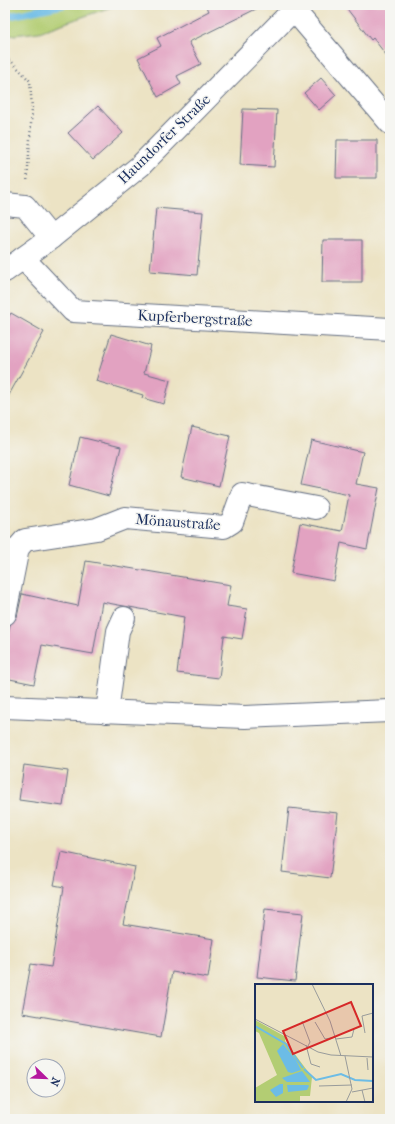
<svg xmlns="http://www.w3.org/2000/svg" width="395" height="1124" viewBox="0 0 395 1124" font-family="'IM FELL French Canon',serif">
<style>
.green{fill:#b3cd73;stroke:#677e68}
.lines{fill:none;stroke-linecap:round;stroke-linejoin:round}
.stream{stroke:#6cbce6;stroke-width:7}
.building{fill:#e2a2c1}
.minor-casing{stroke:#646e82;stroke-width:24}
.path{stroke:#646e82;stroke-width:2.5;stroke-dasharray:1 3;stroke-linecap:butt}
.minor{stroke:#fff;stroke-width:22}
.labels{text-anchor:middle;stroke-width:3;stroke-linejoin:round;paint-order:stroke}
.street-label{font-size:15px;fill:#1b2f5e;stroke:#f6f6f2}
.inset-river{fill:none;stroke:#6cbce6;stroke-width:2}
.inset-road{fill:none;stroke:#989b9b;stroke-width:1}
.view{fill:#d62828;fill-opacity:0.15;stroke:#d62828;stroke-width:2}
.inset-edge{fill:none;stroke:#1b2f5e;stroke-width:2}
</style>
<rect width="100%" height="100%" fill="#f6f6f2"/>
<filter id="ink" filterUnits="userSpaceOnUse"><feTurbulence type="fractalNoise" baseFrequency=".025" numOctaves="2"/><feDisplacementMap in="SourceGraphic" scale="8" xChannelSelector="R" yChannelSelector="G"/><feConvolveMatrix kernelMatrix="1 2 1 2 8 2 1 2 1" color-interpolation-filters="sRGB"/></filter>
<filter id="wash" filterUnits="userSpaceOnUse"><feTurbulence type="fractalNoise" baseFrequency=".012" numOctaves="4" result="noise"/><feDisplacementMap in="SourceGraphic" scale="16" xChannelSelector="R" yChannelSelector="G"/><feGaussianBlur stdDeviation="0.9" result="paint"/><feColorMatrix in="noise" values="0 0 0 0 0 0 0 0 0 0 0 0 0 0 0 0 0 1.4 0 .05"/><feComposite in="paint" operator="in"/></filter>
<g filter="url(#wash)">
<rect width="100%" height="100%" fill="#ece3c4"/>
<!-- green -->
<path class="green" d="M5 5H117L39 32 5 36Z"/>
<g class="lines">
<!-- stream -->
<path class="stream" d="M5 17 63 5"/>
</g>
<g id="blocks">
<!-- building -->
<g class="building">
<path d="M206 5H264L189 42 201 64 177 76 181 84 158 97 138 58 161 46 157 38 209 11Z"/>
<path d="M344 5H390V60L373 38 371 40Z"/>
<path d="M321 78 336 95 319 110 304 93Z"/>
<path d="M98 106 123 133 93 160 68 133Z"/>
<path d="M243 109 277 110 274 167 240 165Z"/>
<path d="M337 140H377V178H336Z"/>
<path d="M156 208 203 212 197 275 150 271Z"/>
<path d="M323 240H362V282H322Z"/>
<path d="M11 313 44 332 5 402V323Z"/>
<path d="M111 334 151 346 144 373 170 380 164 404 142 398 143 395 96 381Z"/>
<path d="M192 427 230 436 219 486 181 477Z"/>
<path d="M80 437 121 447 109 496 69 485Z"/>
<path d="M311 440 363 452 356 484 379 488 367 549 341 543 334 581 291 573 300 523 342 531 349 495 301 485Z"/>
<path d="M86 561 231 585 227 606 247 609 242 639 224 636 219 678 177 673 184 617 102 602 93 654 42 645 34 684 5 678V651L10 625 17 617 22 594 78 606Z"/>
<path d="M24 765 68 771 63 806 19 800Z"/>
<path d="M289 808 338 813 330 878 282 872Z"/>
<path d="M61 852 135 867 123 924 214 939 208 978 172 972 161 1037 22 1013 31 964 51 967 64 887 54 885Z"/>
<path d="M265 909 303 913 295 981 257 977Z"/>
</g>
</g>
</g>
<g filter="url(#ink)">
<use href="#blocks" fill-opacity="0" stroke="#646e82" stroke-width="1"/>
<g class="lines">
<defs>
<g id="minor">
<path d="M294 10 390 123"/>
<path d="M5 204 25 206 51 238"/>
<path d="M23 258 73 311 390 329"/>
<path d="M5 271 51 238 140 166 298 5"/>
<path d="M5 614 18 548 25 540 97 529 125 518 224 527 232 522 242 494 316 508"/>
<path d="M5 707 245 717 390 711"/>
<path d="M107 712 118 631 124 618"/>
</g>
</defs>
<!-- minor casing -->
<use href="#minor" class="minor-casing"/>
<!-- path -->
<path class="path" d="M5 59 12 62 30 81 32 109 27 183"/>
<!-- minor -->
<use href="#minor" class="minor"/>
</g>
</g>
<g class="labels">
<!-- street labels -->
<g class="street-label">
<text transform="translate(164 139) rotate(-44)" y="5">Haundorfer Straße</text>
<text transform="translate(195 318) rotate(3)" y="5">Kupferbergstraße</text>
<text transform="translate(178 522) rotate(4)" y="5">Mönaustraße</text>
</g>
</g>
<!-- overview -->
<g transform="translate(255 984)">
<rect width="118" height="118" fill="#ece3c4"/>
<path d="M0 36 31 53 30 57 57 93 55 112H45V117L37 118H0V104L22 91 4 49 0 47Z" fill="#b3cd73"/>
<path d="M28 60 41 76 46 86 37 89 33 88 22 67ZM47 87 55 98H32L27 94ZM25 100H28V109L21 113 15 106ZM32 101H53L54 102 52 106 33 108Z" fill="#6cbce6"/>
<path class="inset-river" d="M0 42 31 60 48 84M49 85 61 96 86 90 100 96 118 97"/>
<path class="inset-road" d="M57 0 75 37 86 72M0 35 63 68 76 71 118 73M47 37 55 58 53 62M60 38 70 55 81 53M110 49 107 32 118 29M81 55 97 53 99 45M51 61 56 80 65 83M90 72 97 105 91 118M112 74 113 86M64 102 97 101M107 106 110 118M97 108 118 104"/>
<path class="view" d="M96 18 106 42 38 70 28 47Z"/>
<rect width="118" height="118" class="inset-edge"/>
</g>
<!-- margin -->
<rect width="395" height="1124" fill="none" stroke="#f6f6f2" stroke-width="20"/>
<!-- north arrow -->
<g transform="translate(46 1078) rotate(113)"><circle r="19" fill="#f6f6f2" stroke="#9ea6b7"/>
<path d="M0-3L7 15L0 10L-7 15Z" fill="#b5179e"/>
<text y="-6" font-size="11" font-weight="bold" text-anchor="middle" fill="#1b2f5e">N</text>
</g>
</svg>
